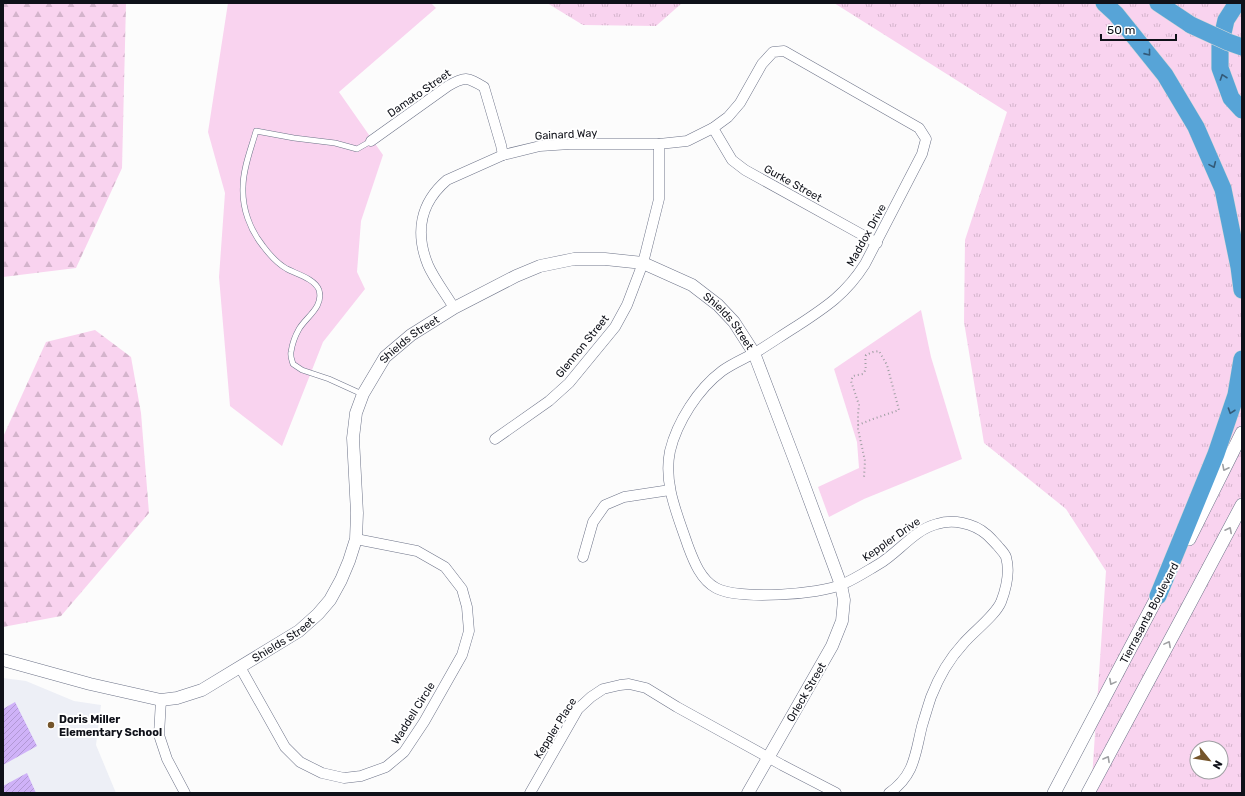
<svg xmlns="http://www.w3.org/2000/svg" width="1245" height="796" viewBox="0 0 1245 796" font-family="Rubik,sans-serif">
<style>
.built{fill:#edeff6}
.grass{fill:url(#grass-tufts);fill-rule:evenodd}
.forest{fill:url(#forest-firs)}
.park{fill:#f9d3ef}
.building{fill:url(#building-hatch)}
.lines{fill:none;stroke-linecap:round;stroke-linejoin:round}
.service-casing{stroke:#6d7388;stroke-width:6}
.minor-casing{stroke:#6d7388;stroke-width:11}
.tertiary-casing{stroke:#6d7388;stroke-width:13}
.secondary-casing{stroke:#6d7388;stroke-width:14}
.motorway-casing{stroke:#d9d9da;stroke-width:18}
.path{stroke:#9d9ea1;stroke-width:2;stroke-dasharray:1 3;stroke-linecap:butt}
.service{stroke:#fff;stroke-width:5}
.minor{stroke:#fff;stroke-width:10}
.tertiary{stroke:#fff;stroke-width:12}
.secondary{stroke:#fff;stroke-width:13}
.motorway{stroke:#57a4d7;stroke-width:17}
.motorway-bridge-casing{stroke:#d9d9da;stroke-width:18;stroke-linecap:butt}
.motorway-bridge{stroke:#57a4d7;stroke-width:17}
.oneway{stroke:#335a78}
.oneway2{stroke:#9fa0a3}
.poi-dot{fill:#75552b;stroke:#fff;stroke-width:1.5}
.labels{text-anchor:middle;stroke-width:4;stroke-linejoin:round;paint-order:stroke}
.street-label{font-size:11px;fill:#0f1119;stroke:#fff}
.poi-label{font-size:11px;font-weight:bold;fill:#0f1119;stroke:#fff;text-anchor:start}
</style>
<defs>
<pattern id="grass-tufts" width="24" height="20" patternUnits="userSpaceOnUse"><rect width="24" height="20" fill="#f9d3ef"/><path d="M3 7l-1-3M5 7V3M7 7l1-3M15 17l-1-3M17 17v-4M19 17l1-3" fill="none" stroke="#d4b4cc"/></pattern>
<pattern id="forest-firs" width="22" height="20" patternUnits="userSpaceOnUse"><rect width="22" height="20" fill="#f9d3ef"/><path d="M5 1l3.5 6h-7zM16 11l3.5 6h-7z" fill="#d4b4cc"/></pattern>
<pattern id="building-hatch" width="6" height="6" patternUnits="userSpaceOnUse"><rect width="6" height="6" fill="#cfb2f8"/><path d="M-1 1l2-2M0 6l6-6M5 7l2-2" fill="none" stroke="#b198d4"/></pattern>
</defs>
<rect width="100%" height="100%" fill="#fcfcfc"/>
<!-- built -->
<path class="built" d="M3 678 26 681 74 701 101 705 96 745 116 793H3Z"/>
<!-- grass -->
<g class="grass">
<path d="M547 3H682L656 26 583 25Z"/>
<path d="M834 3H1242V793H1091L1106 571 1066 509 984 443 964 322 965 240 1007 112ZM1197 748H1221V772H1197Z"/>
</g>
<!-- forest -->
<g class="forest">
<path d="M3 3H126L122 168 76 268 3 277Z"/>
<path d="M95 330 131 357 141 413 149 513 61 616 3 627V437L46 342Z"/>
</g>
<!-- park -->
<g class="park">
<path d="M228 3H431L436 8 339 92 383 155 361 221 357 272 365 289 323 342 282 446 230 406 219 277 225 193 208 132Z"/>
<path d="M921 310 931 357 962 459 864 499 829 517 818 487 859 468 857 442 834 369Z"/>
</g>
<!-- building -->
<g class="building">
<path d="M15 702 37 746 3 765V709Z"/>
<path d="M27 773 36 793H3V786Z"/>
</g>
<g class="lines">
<defs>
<path id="service" d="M362 394 329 379 302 370 293 364C292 360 290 356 291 352 292 345 295 336 299 329 306 317 324 307 319 290 315 279 297 274 287 269 278 264 269 254 263 246 250 230 242 208 243 187 243 168 251 149 256 131L294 138 335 143 357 149 371 141"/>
<g id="minor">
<path d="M713 128 732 160 745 170 877 243"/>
<path d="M371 141 448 86C465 76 467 77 484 87L501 145 503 155"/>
<path d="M454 308C446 294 434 279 428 265 415 233 420 203 447 180L503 155 540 146 570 144H659L687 141 713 128 728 117 740 103 762 64 773 52 784 51 919 128 926 139 922 154 865 264C846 294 826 307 797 326 784 334 771 343 758 351 746 358 733 363 722 371 698 389 677 422 670 451 663 484 678 516 688 546 694 562 701 580 716 588 738 600 819 595 843 584 855 579 867 571 879 564 898 553 915 529 937 524 953 519 973 523 986 534 990 537 993 541 997 545 1000 549 1004 552 1006 557 1010 571 1006 589 1001 602 995 616 973 632 963 644 950 658 938 679 931 697 928 706 925 716 922 726 915 754 915 775 889 793"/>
<path d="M495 439 549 401 569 383 615 327 627 305 643 263 659 199V144"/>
<path d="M583 557 593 522 605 505 624 497 670 490"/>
<path d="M240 667 285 747 300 762 322 773 344 778 361 776 386 767 404 752 424 722 462 655 469 631 467 607 462 589 445 567 417 551 356 539"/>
<path d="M161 700 159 735 167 759 185 793"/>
<path d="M530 793 578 709 591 697 603 689 620 685 629 684 646 688 677 707 782 765 836 793"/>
</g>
<g id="tertiary">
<path id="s1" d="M3 660 90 684 161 700 177 698 202 690 299 631 318 614 330 600 341 580 349 561 356 539 357 513 353 438 356 413 363 394 385 357 411 335 454 308 516 276 540 266 574 259H605L643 263 692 285 718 305 734 322 754 353 797 466 841 585 844 600 842 621 832 646 748 793"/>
</g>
<g id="secondary">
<path d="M1189 539 1242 433"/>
<path d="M1054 793 1094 717 1162 588"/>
<path d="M1088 793 1182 618 1242 505"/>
</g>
<g id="motorway">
<path d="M1104 3 1116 14 1165 75 1196 127 1223 189 1239 267 1242 290"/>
<path d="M1158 3 1191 25"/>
<path d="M1237 3 1226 20 1220 46V68L1231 98 1242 110"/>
<path d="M1158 596 1216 454 1236 395 1242 359"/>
</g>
</defs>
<!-- service casing -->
<use href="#service" class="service-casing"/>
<!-- minor casing -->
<use href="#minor" class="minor-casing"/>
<!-- tertiary casing -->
<use href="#tertiary" class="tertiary-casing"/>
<!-- secondary casing -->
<use href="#secondary" class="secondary-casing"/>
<!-- motorway casing -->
<use href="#motorway" class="motorway-casing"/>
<!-- path -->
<path class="path" d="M858 425 873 419 899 410 887 365 879 351 873 352 866 355C864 363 868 368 863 374L853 376 851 381 859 405 858 414V429L865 461 864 477"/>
<!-- service -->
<use href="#service" class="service"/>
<!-- minor -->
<use href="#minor" class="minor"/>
<!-- tertiary -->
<use href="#tertiary" class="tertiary"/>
<!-- secondary -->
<use href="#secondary" class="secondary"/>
<!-- motorway -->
<use href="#motorway" class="motorway"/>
<defs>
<path id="motorway-bridge" d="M1191 25 1228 42 1242 47"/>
</defs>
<!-- motorway-bridge casing -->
<use href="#motorway-bridge" class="motorway-bridge-casing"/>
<!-- motorway-bridge -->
<use href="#motorway-bridge" class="motorway-bridge"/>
</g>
<!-- one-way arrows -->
<defs><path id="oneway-chevron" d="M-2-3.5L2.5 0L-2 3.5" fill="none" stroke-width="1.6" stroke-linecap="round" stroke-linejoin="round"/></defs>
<g class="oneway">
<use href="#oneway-chevron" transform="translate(1148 53) rotate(51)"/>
<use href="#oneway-chevron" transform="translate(1223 77) rotate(-109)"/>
<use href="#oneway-chevron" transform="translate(1213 165) rotate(66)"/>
<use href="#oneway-chevron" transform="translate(1231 411) rotate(109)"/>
</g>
<g class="oneway2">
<use href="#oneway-chevron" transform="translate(1225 468) rotate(117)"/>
<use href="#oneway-chevron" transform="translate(1229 530) rotate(-63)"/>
<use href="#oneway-chevron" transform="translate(1168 644) rotate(-62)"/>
<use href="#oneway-chevron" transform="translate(1112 682) rotate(118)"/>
<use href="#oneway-chevron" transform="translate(1107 759) rotate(-61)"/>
</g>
<!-- markers -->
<circle class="poi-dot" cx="51" cy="725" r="4"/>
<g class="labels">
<!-- street labels -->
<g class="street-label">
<text transform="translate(419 93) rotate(-35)" y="4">Damato Street</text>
<text transform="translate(566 134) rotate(-3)" y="4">Gainard Way</text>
<text transform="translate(793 183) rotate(29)" y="4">Gurke Street</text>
<text transform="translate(866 235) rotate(-61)" y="4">Maddox Drive</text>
<text dy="4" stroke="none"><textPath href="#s1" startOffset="1009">Shields Street</textPath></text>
<text dy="4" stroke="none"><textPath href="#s1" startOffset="649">Shields Street</textPath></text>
<text transform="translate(582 346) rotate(-51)" y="4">Glennon Street</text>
<text transform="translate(891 539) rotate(-35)" y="4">Keppler Drive</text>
<text transform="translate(1149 613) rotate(-62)" y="4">Tierrasanta Boulevard</text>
<text dy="4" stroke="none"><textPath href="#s1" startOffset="301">Shields Street</textPath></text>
<text transform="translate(806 692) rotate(-60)" y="4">Orleck Street</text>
<text transform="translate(413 713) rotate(-58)" y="4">Waddell Circle</text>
<text transform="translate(555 728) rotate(-58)" y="4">Keppler Place</text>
</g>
<!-- poi labels -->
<g class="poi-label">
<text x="59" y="723">Doris Miller<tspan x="59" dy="13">Elementary School</tspan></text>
</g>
</g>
<!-- border -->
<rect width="1245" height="796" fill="none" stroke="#0f1119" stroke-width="8"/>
<!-- north arrow -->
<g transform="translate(1209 760) rotate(120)"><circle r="19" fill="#ffffff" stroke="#9fa0a3"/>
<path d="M0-3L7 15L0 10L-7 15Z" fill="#75552b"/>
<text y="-6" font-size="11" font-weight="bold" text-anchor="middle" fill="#0f1119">N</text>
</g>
<!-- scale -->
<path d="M1101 34v6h75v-6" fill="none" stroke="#0f1119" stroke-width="2"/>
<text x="1107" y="34" font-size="12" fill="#0f1119" stroke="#ffffff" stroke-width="3" paint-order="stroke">50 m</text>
</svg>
